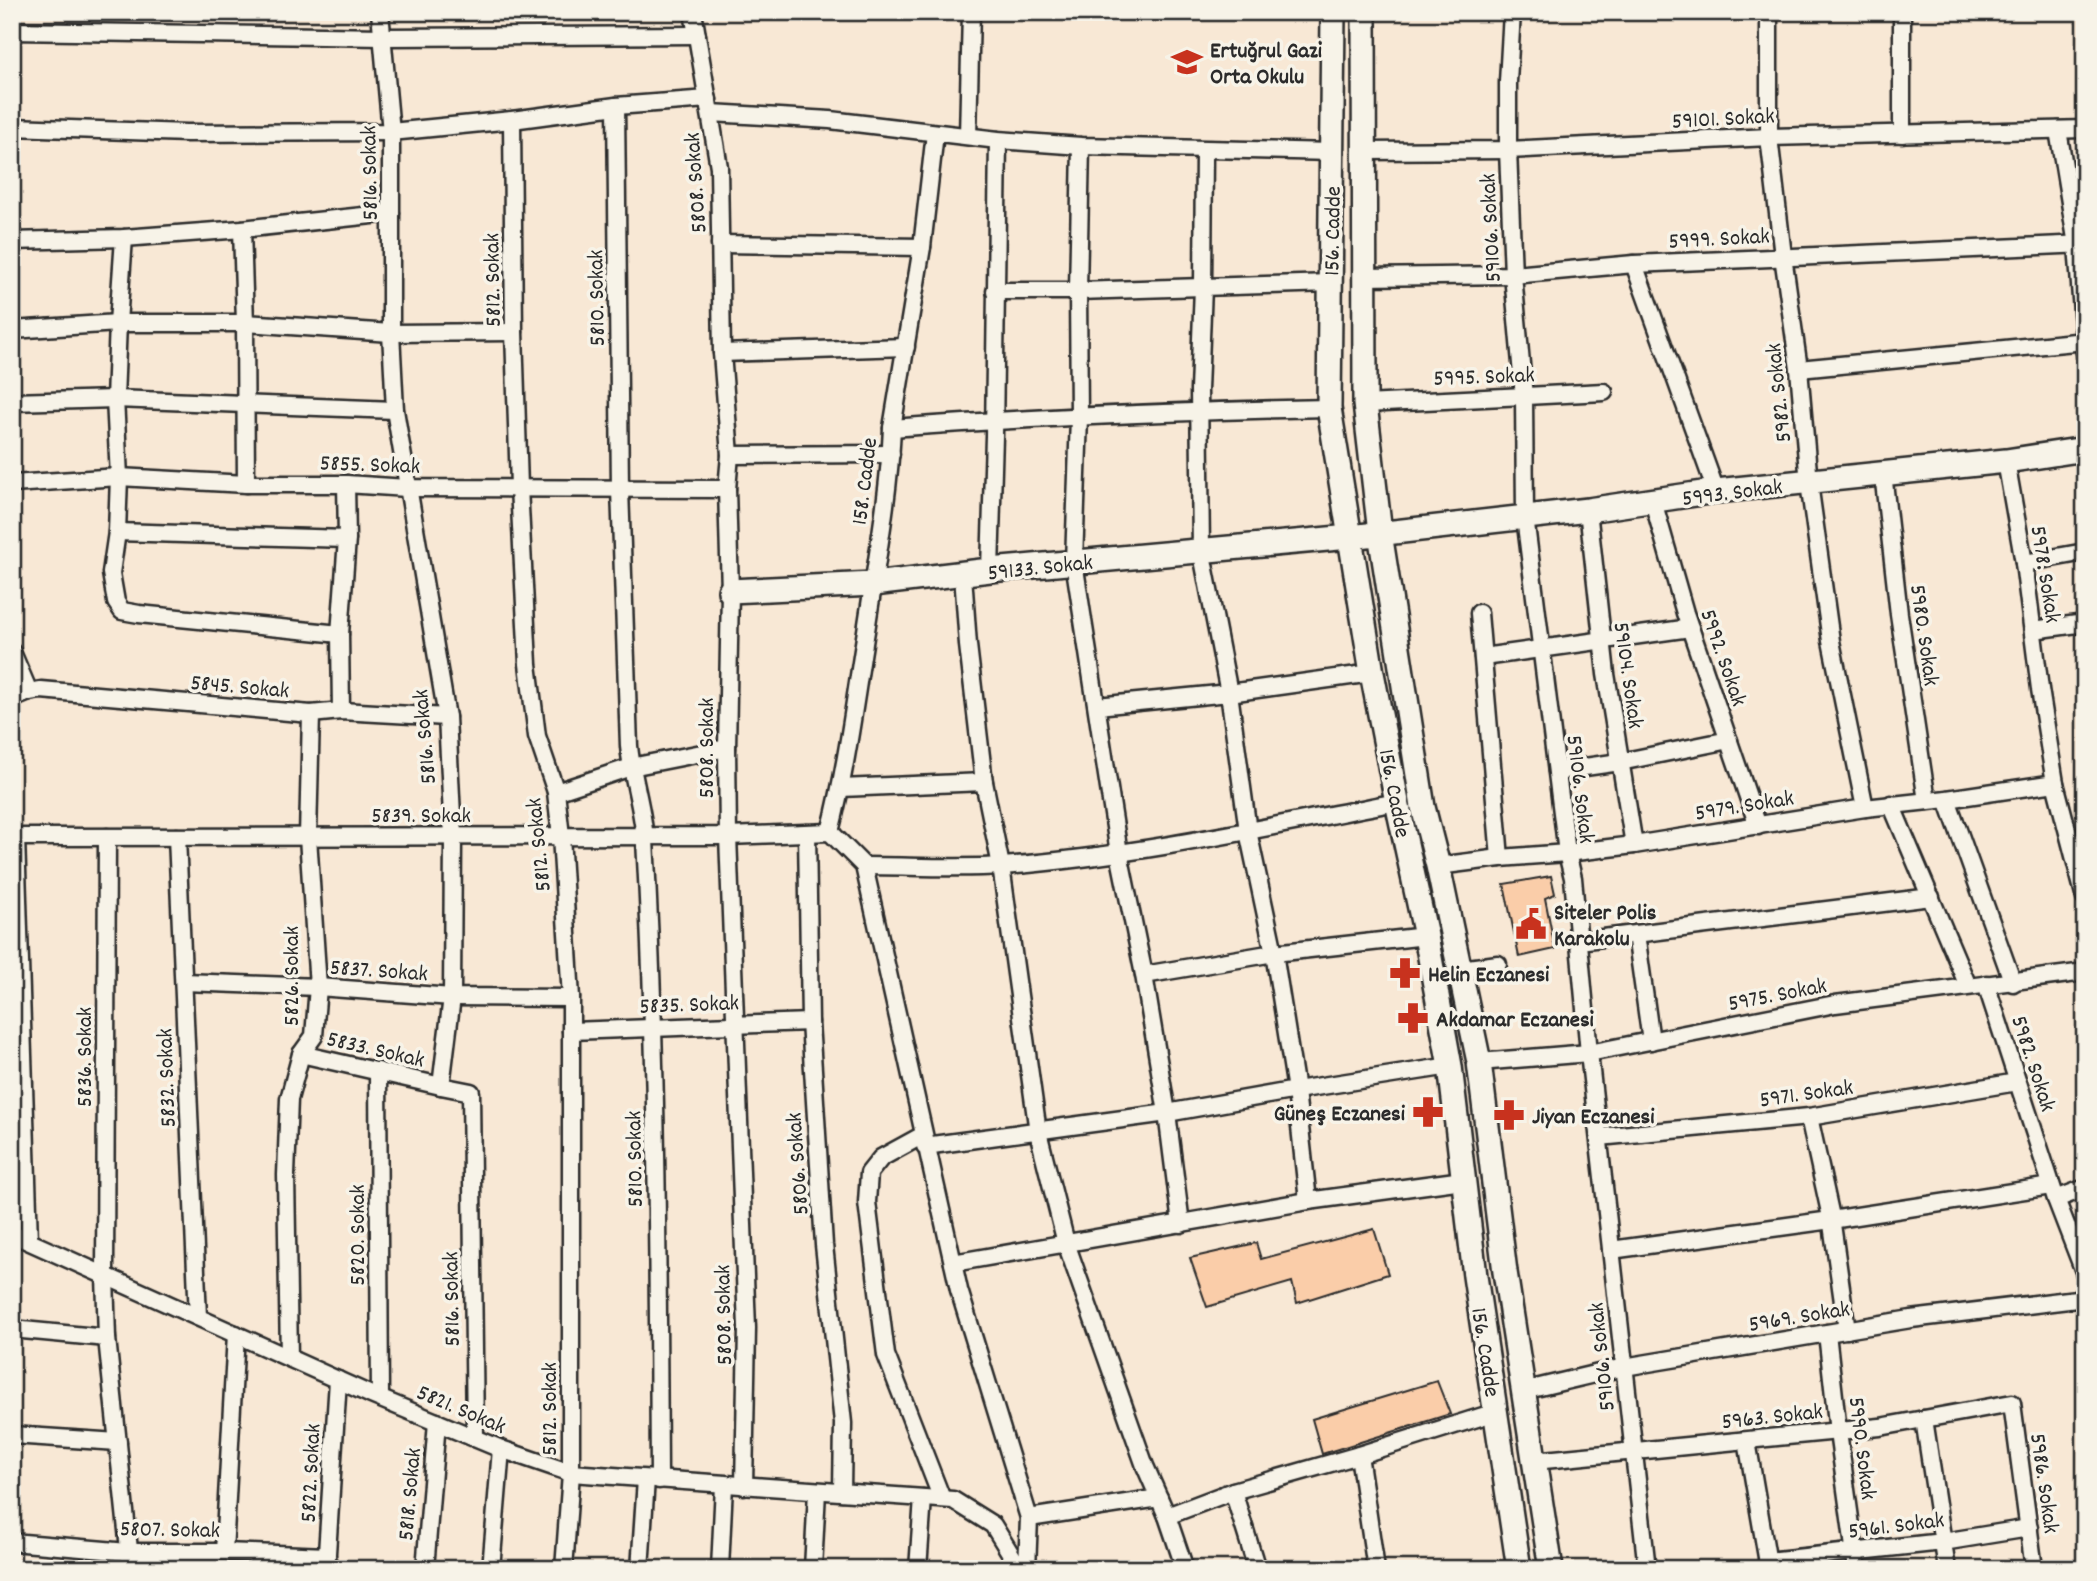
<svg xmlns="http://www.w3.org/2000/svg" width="2097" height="1581" viewBox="0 0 2097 1581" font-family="Dekko,sans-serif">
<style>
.building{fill:#facda9;stroke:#2b2b2b;stroke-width:2}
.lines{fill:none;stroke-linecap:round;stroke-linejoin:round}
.street-casing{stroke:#2b2b2b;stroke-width:21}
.secondary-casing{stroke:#2b2b2b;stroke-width:28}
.street{stroke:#f7f3e8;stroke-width:16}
.secondary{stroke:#f7f3e8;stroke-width:23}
.labels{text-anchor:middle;stroke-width:7;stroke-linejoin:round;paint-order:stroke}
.poi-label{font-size:23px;font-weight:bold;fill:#2b2b2b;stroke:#f7f3e8;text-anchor:start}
.street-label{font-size:23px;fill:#2b2b2b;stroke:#f7f3e8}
</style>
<rect width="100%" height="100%" fill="#f8e8d5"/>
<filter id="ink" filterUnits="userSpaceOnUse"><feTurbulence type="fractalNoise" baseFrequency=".0143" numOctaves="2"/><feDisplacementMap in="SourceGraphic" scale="14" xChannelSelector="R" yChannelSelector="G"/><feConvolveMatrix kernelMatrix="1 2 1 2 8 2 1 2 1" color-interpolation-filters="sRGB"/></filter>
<g filter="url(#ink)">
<!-- building -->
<g class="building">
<path d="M1551 876 1555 894 1545 898 1555 949 1519 957 1504 884Z"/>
<path d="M1374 1229 1388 1274 1297 1303 1292 1282 1207 1307 1190 1258 1256 1243 1261 1259Z"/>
<path d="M1437 1381 1450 1414 1322 1454 1312 1419Z"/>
</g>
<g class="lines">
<defs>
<g id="street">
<path d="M380 12 391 132V333L395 410 447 717 453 836 452 997 441 1086 471 1092 475 1438"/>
<path d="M693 12 719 167 722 353 730 455 727 489 730 591 727 748 728 836 747 1328 744 1486"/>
<path d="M1512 12 1508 82V150L1513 275 1524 397 1525 517 1567 853 1573 878 1589 1053 1647 1569"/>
<path d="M1769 12V137L1783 256 1799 369 1809 483 1831 641 1865 808"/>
<path d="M12 31 383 37 697 35"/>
<path d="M616 106 620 489 629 746C632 778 643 809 645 840 657 1053 658 1267 659 1480"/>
<path d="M711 113 830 120 998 140 1081 146 1332 152"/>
<path d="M512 120 514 332 519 487 528 664 537 736 556 792 561 836 571 998V1473L564 1569"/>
<path d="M12 127 187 133 391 132 512 120 616 106 708 99"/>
<path d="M2058 130 2077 245 2085 353"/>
<path d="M1902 134V12"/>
<path d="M968 136 971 12"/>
<path d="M1081 146 1078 291 1079 417 1074 562 1119 853 1144 975 1167 1113 1181 1224"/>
<path d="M1204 150 1203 287 1199 390 1201 549 1229 693 1248 831 1274 953 1296 1090 1308 1201"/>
<path d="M1364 151 1508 150 1769 137 2085 129"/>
<path d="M242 229 245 323 246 484"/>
<path d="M124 238 118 323 115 399 119 477 117 532 111 573 116 602 122 611 139 614 340 634"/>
<path d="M12 241 124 238 242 229 391 213"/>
<path d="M720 244 922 247"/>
<path d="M1634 264 1716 491"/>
<path d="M1364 277 1513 275 1634 264 2085 244"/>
<path d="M995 291H1078L1331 283"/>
<path d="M12 330 118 323H245L391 333 514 332"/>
<path d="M722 353 906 347"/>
<path d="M1799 369 2085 341"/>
<path d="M12 402 115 399 395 410"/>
<path d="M1365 404 1604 392"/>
<path d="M892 428C1038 417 1183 411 1329 408"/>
<path d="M730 455 891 454"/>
<path d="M2006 461 2024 563 2040 689 2055 783 2085 898"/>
<path d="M1883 473 1899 614 1927 801"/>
<path d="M12 484 119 477 246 484H346L407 488 727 489"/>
<path d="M1653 501 1685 613 1758 826"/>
<path d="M1588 510 1606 674 1634 845"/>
<path d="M117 532 347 539"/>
<path d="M2024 563 2085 552"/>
<path d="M990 570 994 436 998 140"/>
<path d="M963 575 968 645 984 782 1001 866 1038 1132 1066 1243 1145 1466 1167 1516 1185 1569"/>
<path d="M1479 613 1500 858"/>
<path d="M2033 630 2085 623"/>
<path d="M12 652 29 692"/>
<path d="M1483 657 1690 628"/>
<path d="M12 699 29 692 41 690 311 714 341 711 447 717"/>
<path d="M1097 706 1229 693 1372 673"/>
<path d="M341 711 340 634 347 539 346 484"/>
<path d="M1557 771 1620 762 1729 740"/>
<path d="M841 788 984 782"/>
<path d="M556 792 631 767 727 748"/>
<path d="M1947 799 2013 983"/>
<path d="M1891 804 1968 986"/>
<path d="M830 832 864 866 959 1290 1029 1518 1027 1569"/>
<path d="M830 832C847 766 855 698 866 631 876 564 889 496 892 428L922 247 935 133"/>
<path d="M807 833 810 1022 824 1245 843 1423 842 1492"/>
<path d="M12 837 728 836 830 832"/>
<path d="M16 837 29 1241"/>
<path d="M107 837 105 1276 107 1338 131 1569"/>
<path d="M177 837 198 1317"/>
<path d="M864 866C909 866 958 869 1003 866 1135 856 1267 827 1397 802"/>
<path d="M1438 866 1500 858 1567 853 1634 845 1865 808 1947 799 2055 783"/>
<path d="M1636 934 1651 1041"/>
<path d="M1579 941 1931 897"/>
<path d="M1460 969 1498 964"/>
<path d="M1144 975 1274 953 1426 936"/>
<path d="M184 982 318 987 452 997 571 998"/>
<path d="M1986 984 2056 1199 2085 1274"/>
<path d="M571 1031 810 1022"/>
<path d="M301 1054 441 1086"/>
<path d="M1479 1062 1589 1053 1835 1004 2085 972"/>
<path d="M378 1071 380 1398"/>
<path d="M1809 1117 1831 1217 1847 1330"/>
<path d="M923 1135 881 1158 869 1173 867 1202 886 1355 942 1499"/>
<path d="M1599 1137 1809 1117 2017 1082"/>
<path d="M925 1146 1167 1113 1296 1090 1450 1066"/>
<path d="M2056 1199 2085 1188"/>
<path d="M12 1234 369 1394 501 1449 571 1473 953 1500 993 1525 1020 1569"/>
<path d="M1611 1250 1831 1220 2051 1186"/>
<path d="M953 1263 1308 1201 1463 1180"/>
<path d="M12 1329 107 1338"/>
<path d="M1827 1333 1838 1432 1857 1569"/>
<path d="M289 1358 286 1175 289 1099 301 1054 314 1036 318 987 308 837 311 714"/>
<path d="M1523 1391 1624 1367 1827 1333 1911 1319 2085 1298"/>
<path d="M1924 1419 1947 1569"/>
<path d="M12 1435 118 1442"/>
<path d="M1747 1441 1769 1569"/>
<path d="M1359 1455 1376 1569"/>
<path d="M1534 1461 1880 1427 2012 1403 2034 1569"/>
<path d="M1233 1491 1257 1569"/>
<path d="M1167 1516 1233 1491 1359 1455 1496 1412"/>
<path d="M1029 1518 1159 1498"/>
<path d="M12 1542 128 1552H224L327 1556"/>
<path d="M224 1552 236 1334"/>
<path d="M1767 1561 1943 1542 2029 1528"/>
<path d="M326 1569 338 1380"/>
<path d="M425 1569 437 1422"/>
<path d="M491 1569 501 1449"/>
<path d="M640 1569 646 1479"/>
<path d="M720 1569 724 1485"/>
<path d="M813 1569 817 1491"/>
<path d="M918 1569 923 1498"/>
</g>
<g id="secondary">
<path d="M1333 12 1329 408 1372 673 1397 802 1426 936 1450 1066 1475 1276 1519 1569"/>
<path d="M1364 12 1365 404 1380 533 1423 807 1438 866 1479 1062 1505 1272 1551 1569"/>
<path d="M730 591 873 584 990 570 1350 537 1588 510 1716 491 2006 461 2085 449"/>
</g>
</defs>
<!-- street casing -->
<use href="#street" class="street-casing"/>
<!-- secondary casing -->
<use href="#secondary" class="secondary-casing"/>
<!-- street -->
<use href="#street" class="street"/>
<!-- secondary -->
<use href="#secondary" class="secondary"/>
</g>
</g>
<!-- icons -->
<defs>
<symbol id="school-bare" viewBox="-9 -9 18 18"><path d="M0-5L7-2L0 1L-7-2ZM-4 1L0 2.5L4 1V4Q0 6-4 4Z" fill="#c8321e" stroke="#f7f3e8" stroke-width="2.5" paint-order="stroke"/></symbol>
<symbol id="civic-bare" viewBox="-9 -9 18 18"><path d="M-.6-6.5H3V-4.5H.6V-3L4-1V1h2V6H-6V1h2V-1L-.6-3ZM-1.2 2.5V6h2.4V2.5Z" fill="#c8321e" stroke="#f7f3e8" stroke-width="2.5" paint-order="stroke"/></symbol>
<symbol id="pharmacy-bare" viewBox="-9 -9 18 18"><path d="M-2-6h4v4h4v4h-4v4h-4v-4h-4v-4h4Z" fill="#c8321e" stroke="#f7f3e8" stroke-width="2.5" paint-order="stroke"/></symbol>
</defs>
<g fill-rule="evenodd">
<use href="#school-bare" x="1165" y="40" width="44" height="44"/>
<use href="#civic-bare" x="1509" y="902" width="44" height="44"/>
<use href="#pharmacy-bare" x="1383" y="951" width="44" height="44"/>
<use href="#pharmacy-bare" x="1391" y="996" width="44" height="44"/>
<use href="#pharmacy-bare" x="1406" y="1090" width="44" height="44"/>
<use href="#pharmacy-bare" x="1487" y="1093" width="44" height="44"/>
</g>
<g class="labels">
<!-- poi labels -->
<g class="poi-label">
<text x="1210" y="57">Ertuğrul Gazi<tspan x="1210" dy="26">Orta Okulu</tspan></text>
<text x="1554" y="919">Siteler Polis<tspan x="1554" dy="26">Karakolu</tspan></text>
<text x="1428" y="981">Helin Eczanesi</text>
<text x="1436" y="1026">Akdamar Eczanesi</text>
<text x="1405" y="1120" text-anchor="end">Güneş Eczanesi</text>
<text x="1532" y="1123">Jiyan Eczanesi</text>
</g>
<!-- street labels -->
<g class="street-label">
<text transform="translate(1723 117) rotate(-3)" y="8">59101. Sokak</text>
<text transform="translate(368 173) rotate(-91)" y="8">5816. Sokak</text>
<text transform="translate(694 183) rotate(-94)" y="8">5808. Sokak</text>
<text transform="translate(1489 228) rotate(-93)" y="8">59106. Sokak</text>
<text transform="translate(1331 231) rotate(-89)" y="8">156. Cadde</text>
<text transform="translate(1719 237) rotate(-3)" y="8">5999. Sokak</text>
<text transform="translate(491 280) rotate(-91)" y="8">5812. Sokak</text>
<text transform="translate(595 298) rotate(-91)" y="8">5810. Sokak</text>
<text transform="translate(1484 375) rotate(-2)" y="8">5995. Sokak</text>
<text transform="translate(1777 393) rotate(-96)" y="8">5982. Sokak</text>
<text transform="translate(370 463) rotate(2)" y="8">5855. Sokak</text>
<text transform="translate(863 481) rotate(-83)" y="8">158. Cadde</text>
<text transform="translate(1732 491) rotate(-7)" y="8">5993. Sokak</text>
<text transform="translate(1040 566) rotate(-6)" y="8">59133. Sokak</text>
<text transform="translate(2047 574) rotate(81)" y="8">5978. Sokak</text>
<text transform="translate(1926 635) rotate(82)" y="8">5980. Sokak</text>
<text transform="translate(1725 657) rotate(71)" y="8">5992. Sokak</text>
<text transform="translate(1630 675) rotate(82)" y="8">59104. Sokak</text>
<text transform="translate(240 685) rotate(5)" y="8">5845. Sokak</text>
<text transform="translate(423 737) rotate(-95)" y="8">5816. Sokak</text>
<text transform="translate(705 748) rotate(-90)" y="8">5808. Sokak</text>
<text transform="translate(1582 789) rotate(83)" y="8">59106. Sokak</text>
<text transform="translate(1396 793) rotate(79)" y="8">156. Cadde</text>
<text transform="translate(1744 804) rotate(-9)" y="8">5979. Sokak</text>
<text x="421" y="822">5839. Sokak</text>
<text transform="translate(537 845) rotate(-96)" y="8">5812. Sokak</text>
<text transform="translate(379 969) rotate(4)" y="8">5837. Sokak</text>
<text transform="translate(290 976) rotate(-90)" y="8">5826. Sokak</text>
<text transform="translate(1777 993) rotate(-11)" y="8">5975. Sokak</text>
<text transform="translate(689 1003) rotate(-2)" y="8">5835. Sokak</text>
<text transform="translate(376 1048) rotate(13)" y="8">5833. Sokak</text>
<text transform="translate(83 1057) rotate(-90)" y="8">5836. Sokak</text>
<text transform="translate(2035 1063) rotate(72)" y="8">5982. Sokak</text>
<text transform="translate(165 1078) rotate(-92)" y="8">5832. Sokak</text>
<text transform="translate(1806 1092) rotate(-8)" y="8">5971. Sokak</text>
<text transform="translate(633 1159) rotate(-91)" y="8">5810. Sokak</text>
<text transform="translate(796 1164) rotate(-94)" y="8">5806. Sokak</text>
<text transform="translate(356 1235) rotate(-90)" y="8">5820. Sokak</text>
<text transform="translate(450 1299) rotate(-91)" y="8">5816. Sokak</text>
<text transform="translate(722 1315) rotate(-91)" y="8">5808. Sokak</text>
<text transform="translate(1799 1315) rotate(-9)" y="8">5969. Sokak</text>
<text transform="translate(1487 1352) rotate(81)" y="8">156. Cadde</text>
<text transform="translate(1600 1357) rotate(-96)" y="8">59106. Sokak</text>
<text transform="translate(462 1408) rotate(23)" y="8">5821. Sokak</text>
<text transform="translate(548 1409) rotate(-90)" y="8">5812. Sokak</text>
<text transform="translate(1772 1415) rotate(-6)" y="8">5963. Sokak</text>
<text transform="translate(1864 1448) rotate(83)" y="8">5990. Sokak</text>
<text transform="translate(309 1473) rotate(-87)" y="8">5822. Sokak</text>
<text transform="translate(2046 1483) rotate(82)" y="8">5986. Sokak</text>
<text transform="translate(408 1494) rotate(-85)" y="8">5818. Sokak</text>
<text transform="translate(1896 1524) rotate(-7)" y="8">5961. Sokak</text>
<text transform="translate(170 1528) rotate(1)" y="8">5807. Sokak</text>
</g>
</g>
<!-- margin -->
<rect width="2097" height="1581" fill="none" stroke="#f7f3e8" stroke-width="42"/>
<rect x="21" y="21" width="2055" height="1539" fill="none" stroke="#2b2b2b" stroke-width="2.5" filter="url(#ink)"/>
</svg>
